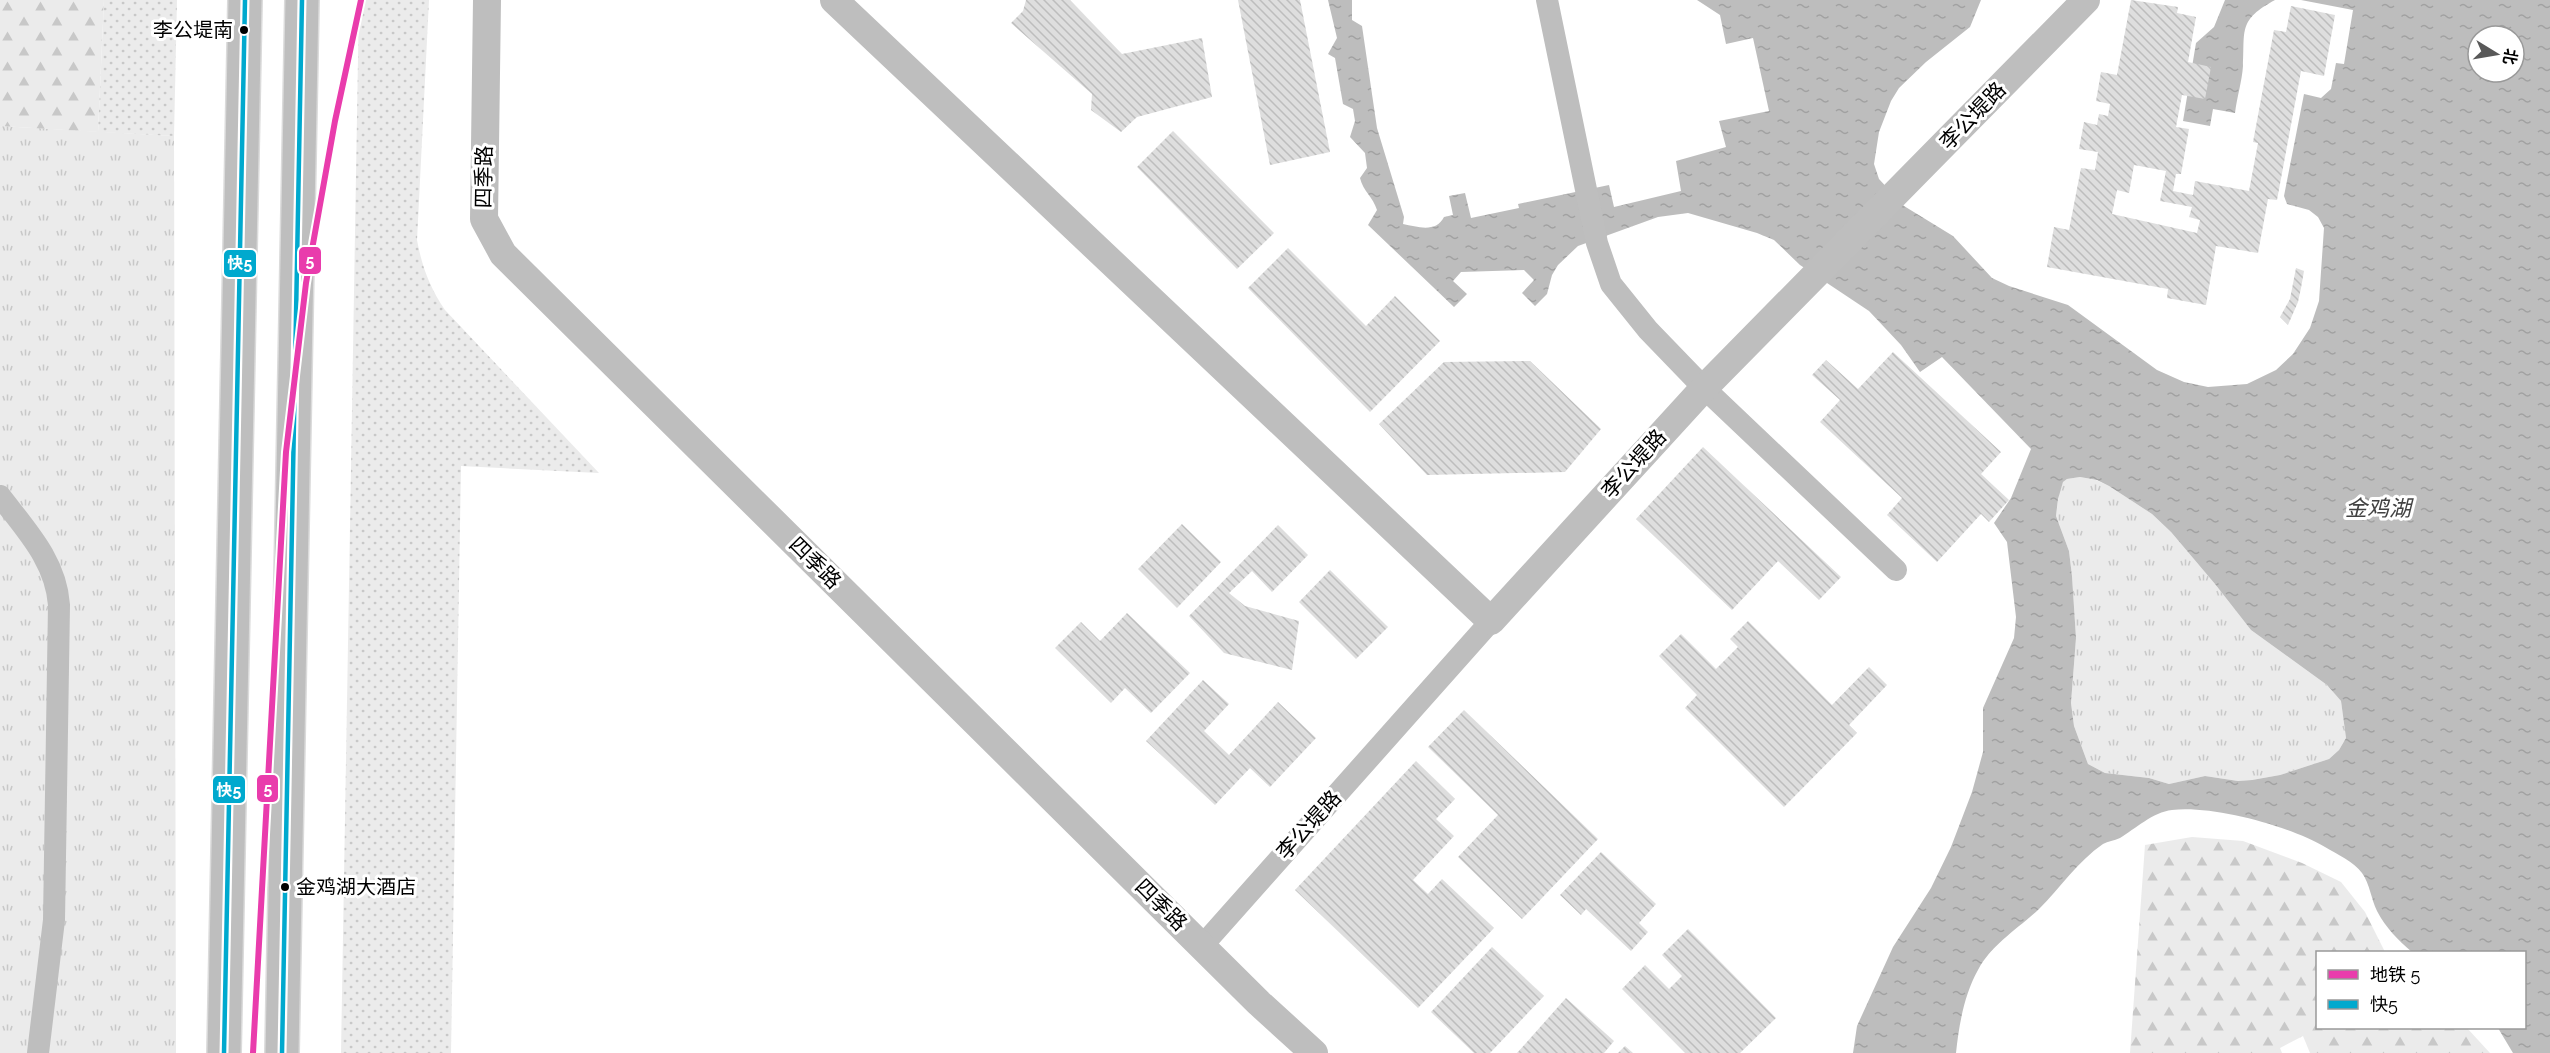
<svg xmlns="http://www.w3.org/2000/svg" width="2550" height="1053" viewBox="0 0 2550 1053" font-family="Raleway,'Noto Sans SC',sans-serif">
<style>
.grass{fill:url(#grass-tufts)}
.forest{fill:url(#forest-firs)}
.park{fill:url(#park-dots)}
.water{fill:url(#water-ripples);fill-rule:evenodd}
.building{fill:url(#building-back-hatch);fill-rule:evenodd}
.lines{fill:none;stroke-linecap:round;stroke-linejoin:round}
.primary-casing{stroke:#dbdbdb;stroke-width:36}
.minor{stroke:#bebebe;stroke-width:22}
.tertiary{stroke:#bebebe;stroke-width:28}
.primary{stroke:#bebebe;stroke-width:33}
.bus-1-casing{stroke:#fff;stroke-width:9}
.bus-1{stroke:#00a9ce;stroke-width:4.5}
.metro-1-casing{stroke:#fff;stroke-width:10}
.metro-1{stroke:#e93cac;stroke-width:6}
.bus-dot{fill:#000;stroke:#fff;stroke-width:2}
.labels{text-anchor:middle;stroke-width:6;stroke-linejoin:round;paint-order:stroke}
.bus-label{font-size:20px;fill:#000;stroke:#fff;text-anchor:end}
.street-label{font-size:21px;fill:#000;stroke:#fff}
.water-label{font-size:22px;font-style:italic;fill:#424242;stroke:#fff}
.line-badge{stroke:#fff;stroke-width:2}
.badge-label{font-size:16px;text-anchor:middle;font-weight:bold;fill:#fff}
</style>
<defs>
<pattern id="grass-tufts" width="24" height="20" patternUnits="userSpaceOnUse" patternTransform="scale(1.5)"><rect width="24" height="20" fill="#ebebeb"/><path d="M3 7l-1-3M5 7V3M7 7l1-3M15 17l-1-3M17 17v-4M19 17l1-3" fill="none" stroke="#c8c8c8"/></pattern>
<pattern id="forest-firs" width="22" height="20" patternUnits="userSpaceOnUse" patternTransform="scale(1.5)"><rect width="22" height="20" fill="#ebebeb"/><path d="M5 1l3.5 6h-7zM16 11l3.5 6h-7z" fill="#c8c8c8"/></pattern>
<pattern id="park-dots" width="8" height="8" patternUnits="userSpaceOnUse" patternTransform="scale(1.5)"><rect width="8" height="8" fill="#ebebeb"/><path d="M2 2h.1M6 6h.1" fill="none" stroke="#c8c8c8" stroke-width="1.8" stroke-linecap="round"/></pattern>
<pattern id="water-ripples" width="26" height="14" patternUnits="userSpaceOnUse" patternTransform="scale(1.5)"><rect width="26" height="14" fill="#bdbdbd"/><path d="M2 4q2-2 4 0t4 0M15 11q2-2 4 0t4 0" fill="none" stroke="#a1a1a1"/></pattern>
<pattern id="building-back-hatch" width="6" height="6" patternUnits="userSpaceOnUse" patternTransform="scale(1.5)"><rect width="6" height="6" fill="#dedede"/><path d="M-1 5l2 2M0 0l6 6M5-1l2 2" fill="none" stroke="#bdbdbd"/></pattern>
</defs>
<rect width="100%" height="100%" fill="#fff"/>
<!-- grass -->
<g class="grass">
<path d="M0 126 174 136 176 1053H0Z"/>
<path d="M2080 477 2096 480 2109 486 2152 514 2171 532 2215 584 2251 630 2327 685 2341 701 2346 738 2339 750 2329 759 2280 775 2252 780 2238 781 2205 776 2169 784 2149 778 2105 773 2088 764 2074 726 2071 703 2076 638 2072 576 2069 551 2056 516 2059 493 2063 482 2067 479Z"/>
</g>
<!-- forest -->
<g class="forest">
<path d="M0 0H104L98 132 0 126Z"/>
<path d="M2192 837 2243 841 2302 863 2341 882 2365 912 2385 952H2318V1028H2467L2490 1053H2310L2303 1036 2280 1048 2282 1053H2130L2145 845Z"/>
</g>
<!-- park -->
<g class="park">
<path d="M104 0H177L174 136 98 132Z"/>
<path d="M359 0H429L417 240C422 267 430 288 445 310L599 473 461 466 451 1053H341Z"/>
</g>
<!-- water -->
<g class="water">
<path d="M1328 0H1352V20L1362 26 1377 128 1404 217 1403 224C1418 227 1436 233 1444 217L1453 215 1449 196 1465 193 1471 218 1519 208 1518 204 1609 185 1614 207 1681 191 1676 161 1726 147 1719 121 1769 111 1753 38 1726 44 1720 15 1697 0H1981L1970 27 1926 62 1899 88 1891 101 1879 132 1874 164 1879 179 1904 206 1953 236 1992 278 2009 286 2068 305 2157 370 2184 382 2208 387 2247 384 2276 370 2293 354 2310 328 2319 301 2324 228 2318 217 2309 210 2287 204 2284 196 2304 94 2321 98 2331 89 2336 63 2344 64 2353 10 2301 0H2550V1053H2513L2498 1028H2524V952H2412C2398 940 2386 928 2377 911 2371 899 2370 884 2362 873 2354 862 2337 854 2325 847 2290 826 2212 805 2172 810 2153 812 2135 829 2120 838 2114 841 2108 841 2103 844 2078 861 2060 888 2039 909 2019 928 1991 945 1978 970 1964 995 1959 1025 1956 1053H1853L1857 1026 1893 947 1931 888 1951 847 1972 792 1983 752V708L2014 638 2016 617 2007 542 1994 523 2011 498 2031 449 1942 357 1920 372 1901 345 1869 311 1800 265 1774 240 1757 233 1688 213 1658 217 1578 246 1558 265 1552 275 1547 294 1535 306 1522 293 1534 280 1524 270 1461 272 1453 281 1467 294 1454 307 1368 225 1377 210C1373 197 1363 191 1360 178L1367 168 1365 153 1350 137 1355 121 1353 109 1343 104 1335 58 1328 54 1337 38ZM2478 36H2514V72H2478ZM2080 477 2097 480 2109 486 2152 514 2171 532 2215 584 2251 630 2327 685 2341 701 2346 738 2339 750 2329 759 2280 775 2252 780 2238 781 2205 776 2169 784 2149 778 2105 773 2088 764 2074 726 2071 703 2076 638 2072 576 2069 551 2056 516 2058 499 2063 482 2067 479Z"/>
<path d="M2225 0H2275C2238 20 2245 30 2243 66 2242 81 2237 97 2235 113L2213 109 2210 126 2183 121 2196 43 2214 27Z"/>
</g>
<!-- building -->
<g class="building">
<path d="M1026 0H1070L1122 54 1202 38 1212 97 1137 117 1121 132 1091 110 1092 94 1011 23 1023 11Z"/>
<path d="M1238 0H1300L1330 152 1270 165Z"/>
<path d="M2131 0 2178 7 2177 13 2196 17 2188 62 2211 67 2205 99 2182 95 2176 127 2189 129 2181 174H2176L2173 191 2193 195 2195 181 2249 191 2258 143 2253 142 2274 30 2286 32 2291 6 2335 15 2324 76 2301 71 2277 200 2268 199 2258 253 2216 246 2206 305 2167 298 2168 289 2047 267 2054 227 2069 230 2081 168 2095 170 2098 152 2079 149 2084 122 2097 125 2099 114 2108 116 2110 104 2096 101 2101 72 2117 75ZM2134 165 2166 171 2160 201 2192 207 2189 217 2200 220 2197 233 2112 214 2117 190 2129 193Z"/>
<path d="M1173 131 1274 233 1237 269 1137 167Z"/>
<path d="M1288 248 1366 326 1395 296 1440 341 1370 412 1248 288Z"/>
<path d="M2296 268 2304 271 2301 288 2298 302 2288 325 2280 317 2290 299Z"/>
<path d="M1893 352 2001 452 1981 474 2009 500 1989 522 1981 514 1937 562 1887 515 1902 498 1820 422 1840 400 1812 375 1826 360 1858 389Z"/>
<path d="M1530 361 1601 429 1565 472 1427 475 1379 424 1444 362Z"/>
<path d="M1703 447 1841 577 1819 600 1778 561 1732 610 1636 519Z"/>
<path d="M1182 524 1221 562 1177 608 1138 569Z"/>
<path d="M1278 525 1308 555 1272 592 1252 571 1229 593 1245 606 1299 621 1292 670 1224 653 1189 616Z"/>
<path d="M1330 570 1388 627 1356 659 1299 602Z"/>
<path d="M1127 613 1190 673 1151 713 1125 688 1111 703 1055 648 1081 622 1100 641Z"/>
<path d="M1748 621 1832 705 1869 667 1887 685 1849 725 1857 733 1784 807 1685 708 1697 695 1659 656 1681 634 1716 669 1738 647 1730 639Z"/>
<path d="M1203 680 1229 704 1204 731 1229 755 1278 702 1316 738 1270 787 1250 768 1215 805 1146 741Z"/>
<path d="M1464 710 1598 839 1522 919 1458 857 1498 815 1428 747Z"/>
<path d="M1416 761 1455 799 1436 819 1454 836 1413 880 1428 894 1442 879 1494 928 1418 1008 1295 890Z"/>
<path d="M1601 852 1656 904 1639 923 1648 932 1631 951 1586 909 1581 915 1560 895Z"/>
<path d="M1688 929 1776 1018 1740 1053H1685L1622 989 1645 965 1669 989 1682 976 1662 955Z"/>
<path d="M1492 947 1544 996 1490 1053H1474L1431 1012Z"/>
<path d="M1566 998 1614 1041 1604 1053H1517Z"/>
<path d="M1625 1046 1633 1053H1618Z"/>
</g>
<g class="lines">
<defs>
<g id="primary">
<path d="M224 1053 245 0"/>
<path d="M282 1053 302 0"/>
</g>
</defs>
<!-- primary casing -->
<use href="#primary" class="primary-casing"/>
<!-- minor -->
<g class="minor">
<path d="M1547 0 1597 243 1611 284 1648 330 1704 388 1896 570"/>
<path d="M0 496C26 530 56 561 59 605L54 920 38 1053"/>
<path d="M1202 946 1491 621"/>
</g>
<!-- tertiary -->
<g class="tertiary">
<path d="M487 0 484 219 503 254 1259 1003 1314 1053"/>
<path d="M834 0 1491 621 1704 388 2086 0"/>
</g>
<!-- primary -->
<use href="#primary" class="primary"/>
<defs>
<g id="bus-1">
<path d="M224 1053 245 0"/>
<path d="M282 1053 302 0"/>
</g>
</defs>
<!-- bus-1 casing -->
<use href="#bus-1" class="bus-1-casing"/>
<!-- bus-1 -->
<use href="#bus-1" class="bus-1"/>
<defs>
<path id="metro-1" d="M253 1053 286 452 306 283 335 121 361 0"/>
</defs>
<!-- metro-1 casing -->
<use href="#metro-1" class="metro-1-casing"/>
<!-- metro-1 -->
<use href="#metro-1" class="metro-1"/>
</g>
<!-- markers -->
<g class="bus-dot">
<circle cx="244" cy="30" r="5"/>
<circle cx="285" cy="887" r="5"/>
</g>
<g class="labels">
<!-- bus labels -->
<g class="bus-label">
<text x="233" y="37">李公堤南</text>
<text x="296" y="894" text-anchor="start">金鸡湖大酒店</text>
</g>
<!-- street labels -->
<g class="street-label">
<text transform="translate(1973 116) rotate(-46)" y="7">李公堤路</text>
<text transform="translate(484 177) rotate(-89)" y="7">四季路</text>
<text transform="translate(1634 464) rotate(-48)" y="7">李公堤路</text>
<text transform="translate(815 563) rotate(45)" y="7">四季路</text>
<text transform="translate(1309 825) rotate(-48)" y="7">李公堤路</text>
<text transform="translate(1161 905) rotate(45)" y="7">四季路</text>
</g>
<!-- water labels -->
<g class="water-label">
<text x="2378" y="516">金鸡湖</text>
</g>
</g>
<g class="line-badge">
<rect x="298" y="246" width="24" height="29" rx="6" fill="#e93cac"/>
<rect x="223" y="249" width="34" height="29" rx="6" fill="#00a9ce"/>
<rect x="256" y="774" width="23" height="29" rx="6" fill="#e93cac"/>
<rect x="212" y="775" width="34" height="29" rx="6" fill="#00a9ce"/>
</g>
<g class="badge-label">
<text x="310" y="266">5</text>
<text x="240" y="269">快5</text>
<text x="268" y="794">5</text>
<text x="229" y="796">快5</text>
</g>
<!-- legend -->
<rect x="2316" y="951" width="210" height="78" fill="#ffffff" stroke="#999999" stroke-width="1.5"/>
<rect x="2328" y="970" width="30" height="9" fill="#e93cac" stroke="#999999" stroke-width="1.5"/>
<text x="2370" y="981" font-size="18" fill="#000000">地铁 5</text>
<rect x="2328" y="1000" width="30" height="9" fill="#00a9ce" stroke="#999999" stroke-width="1.5"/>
<text x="2370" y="1011" font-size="18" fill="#000000">快5</text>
<!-- north arrow -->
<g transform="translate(2496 54) rotate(101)"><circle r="28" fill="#ffffff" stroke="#999999" stroke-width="1.5"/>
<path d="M0-4.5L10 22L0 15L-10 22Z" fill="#595959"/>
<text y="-9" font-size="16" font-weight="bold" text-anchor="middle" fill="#000000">北</text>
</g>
</svg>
